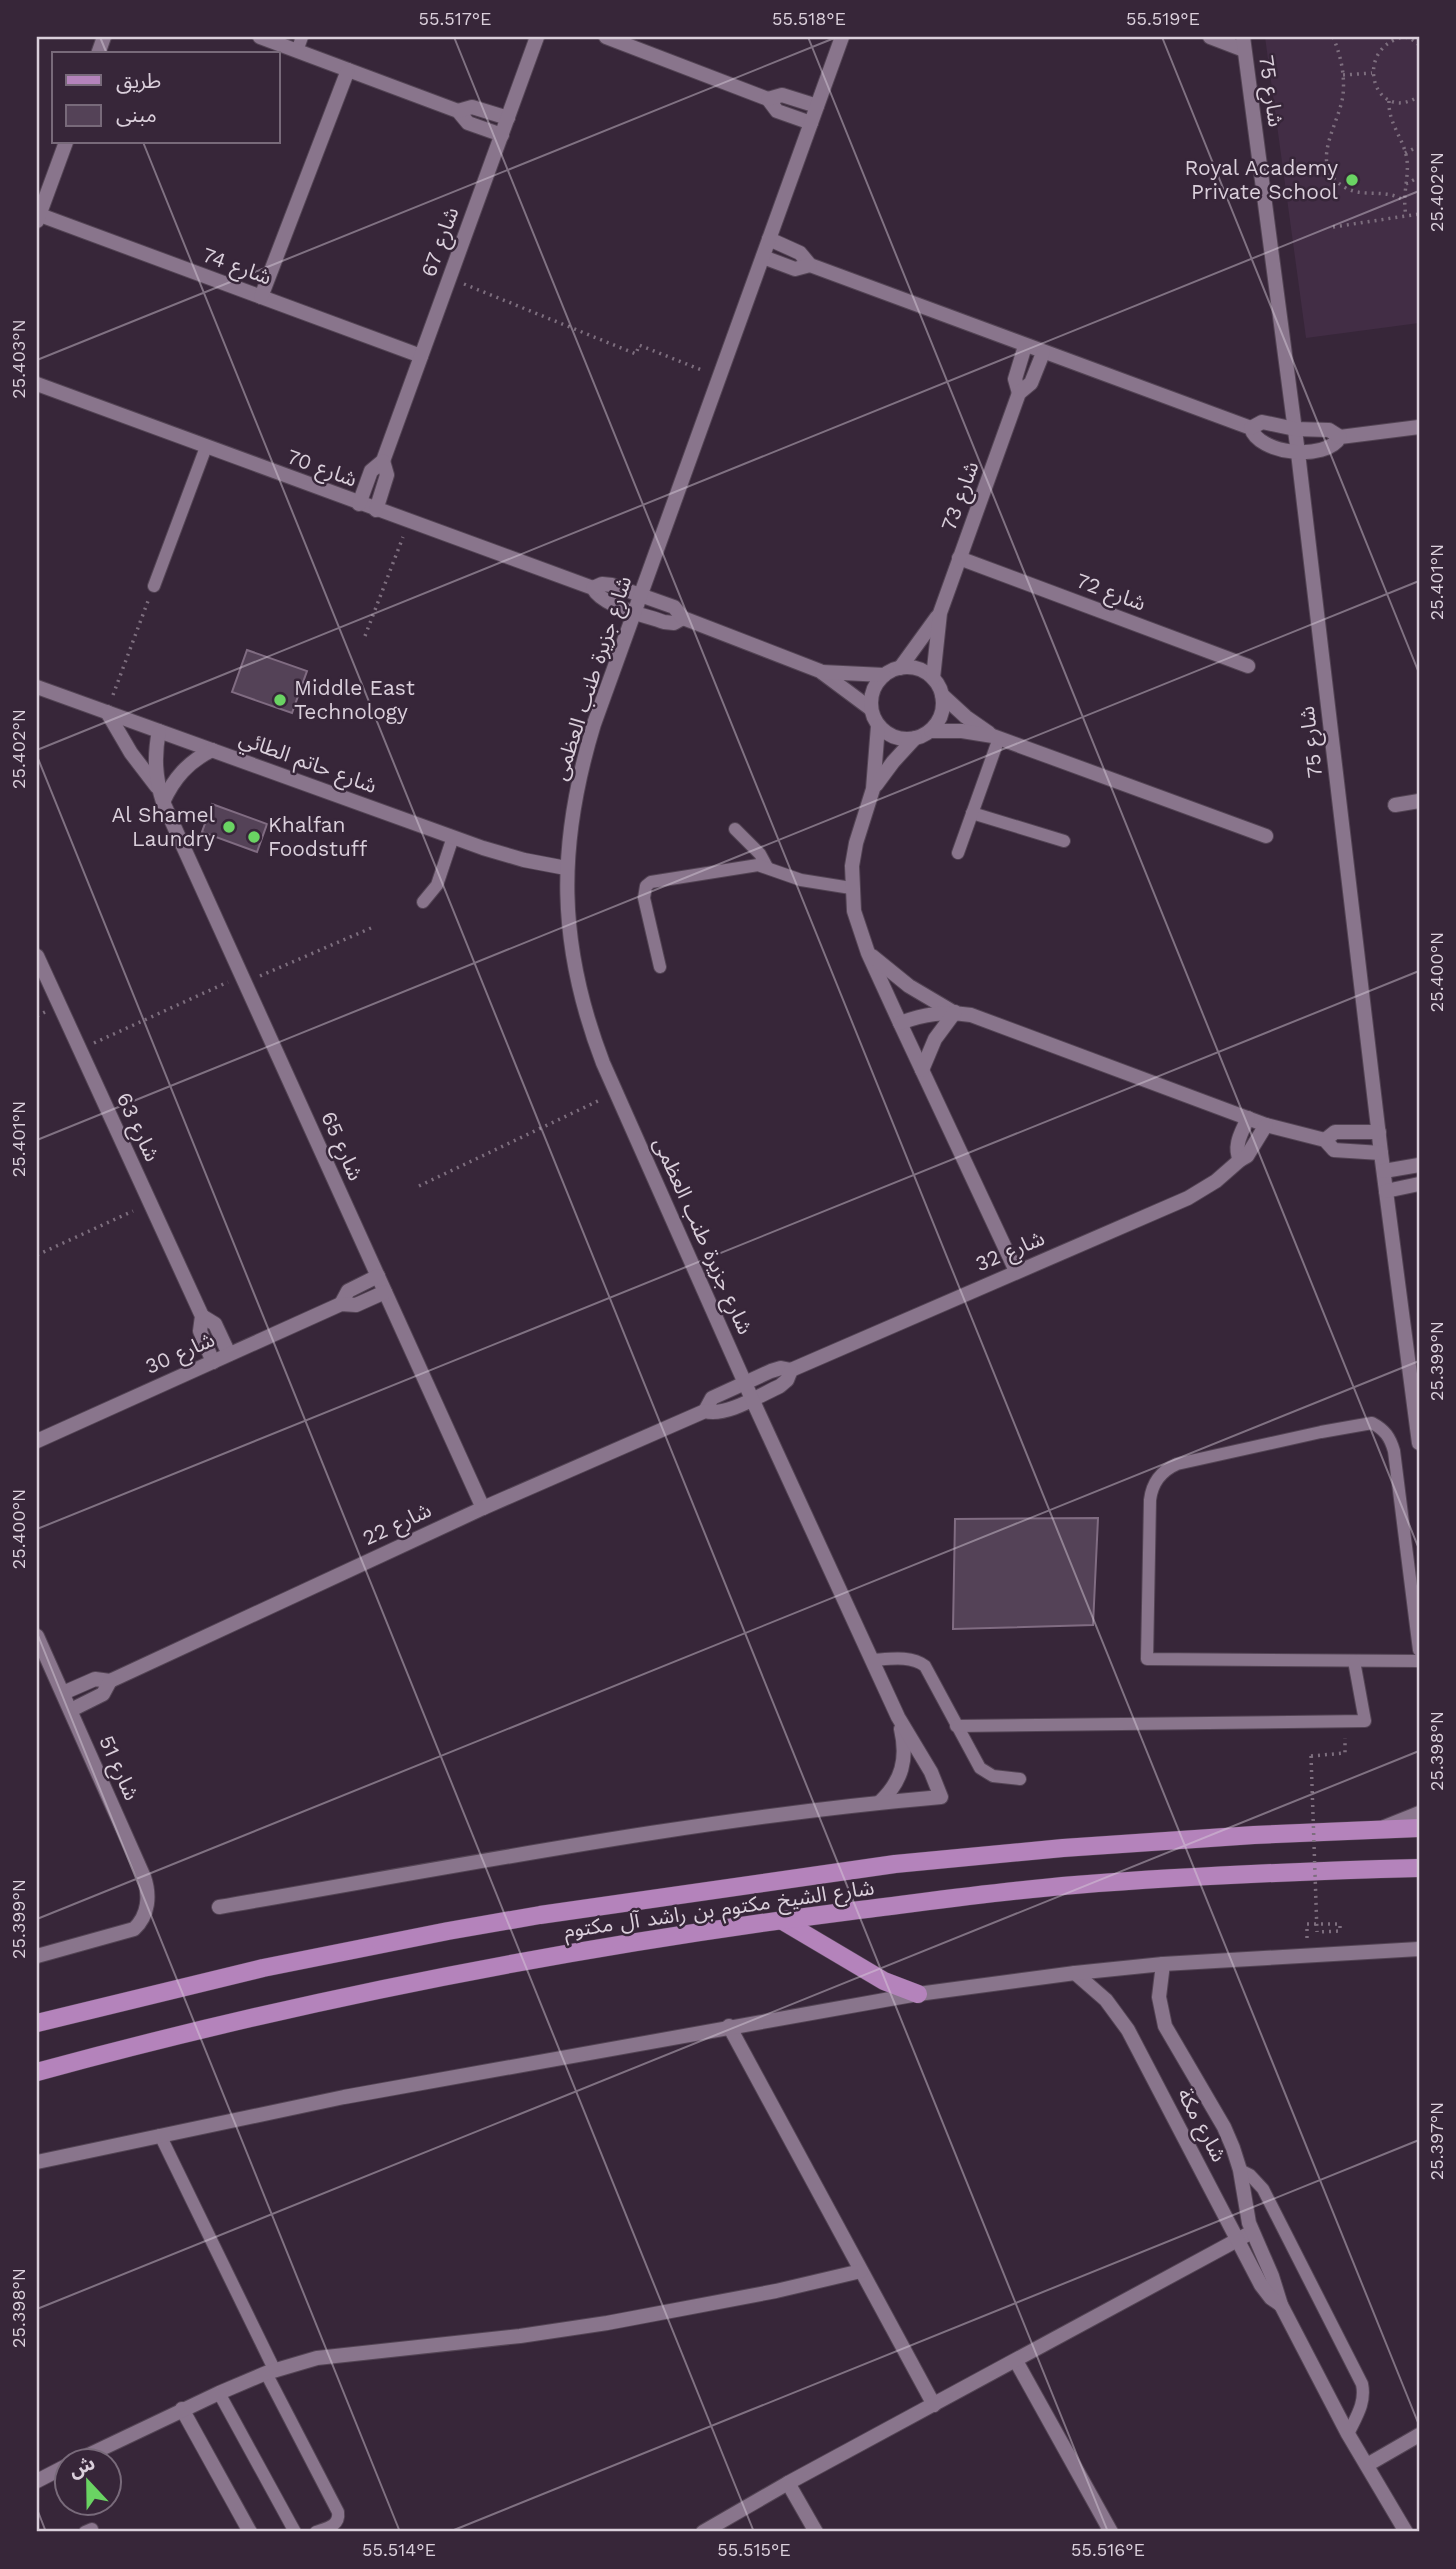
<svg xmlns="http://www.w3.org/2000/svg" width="1456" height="2569" viewBox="0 0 1456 2569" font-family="'Work Sans','Noto Sans Arabic',sans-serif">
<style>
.built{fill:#422d45}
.building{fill:#544257;stroke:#806c82;stroke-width:2}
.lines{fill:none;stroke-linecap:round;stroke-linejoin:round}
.service-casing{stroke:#534454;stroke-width:14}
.minor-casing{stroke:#534454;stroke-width:16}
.tertiary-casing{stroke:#534454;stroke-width:16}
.primary-casing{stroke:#534454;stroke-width:19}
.path{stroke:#7d6e7e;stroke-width:3.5;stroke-dasharray:2 5;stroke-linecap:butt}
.service{stroke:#89758c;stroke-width:12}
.minor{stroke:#89758c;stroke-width:14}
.tertiary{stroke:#89758c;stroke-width:14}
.primary{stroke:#b483bb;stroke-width:18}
.path-bridge{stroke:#7d6e7e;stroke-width:3.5;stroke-dasharray:2 5;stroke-linecap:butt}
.ticks{fill:none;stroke:#dacfdb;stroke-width:2;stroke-opacity:0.45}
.poi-dot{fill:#6ad363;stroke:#372639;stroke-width:2.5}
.labels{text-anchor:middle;stroke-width:5;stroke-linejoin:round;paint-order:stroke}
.street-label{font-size:21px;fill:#dacfdb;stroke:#372639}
.poi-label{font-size:21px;fill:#dacfdb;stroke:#372639;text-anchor:end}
.neatline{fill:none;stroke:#dacfdb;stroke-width:2.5}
.ticks-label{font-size:18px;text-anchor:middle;fill:#dacfdb}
</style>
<rect width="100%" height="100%" fill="#372639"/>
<!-- built -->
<path class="built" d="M1265 37H1419V323L1306 338Z"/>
<!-- building -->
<g class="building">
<path d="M247 650 307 671 292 713 232 692Z"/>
<path d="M212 804 267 824 257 852 202 832Z"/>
<path d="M1098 1518 1093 1625 953 1629 955 1519Z"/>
</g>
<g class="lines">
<defs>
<g id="service">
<path d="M297 51 302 37"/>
<path d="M154 586 206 447"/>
<path d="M972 813 1064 841"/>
<path d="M735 829 760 854 767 867"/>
<path d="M958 853 999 738"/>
<path d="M423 902 437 885 453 837"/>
<path d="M660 967 644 898 646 886 651 882 758 865 801 880 851 888"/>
<path d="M1419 1650 1394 1451C1390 1437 1385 1430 1372 1423L1321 1432 1177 1464C1161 1471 1152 1483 1150 1500L1147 1659 1419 1661"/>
<path d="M872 1660C889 1659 911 1655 925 1666L980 1768 993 1776 1020 1779"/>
<path d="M956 1726 1365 1721 1354 1661"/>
<path d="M1384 1826 1419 1812"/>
<path d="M160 2135 275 2371"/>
<path d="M1240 2170 1250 2175 1263 2189 1362 2384C1366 2403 1356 2417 1348 2434"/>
<path d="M266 2373 338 2512C340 2526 327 2528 316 2532"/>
<path d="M219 2393 295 2532"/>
<path d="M85 2532 92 2529"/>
</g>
<g id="minor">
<path d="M260 37 458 111 468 123 502 135"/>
<path d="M606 37 768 99 777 111 811 123"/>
<path d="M1210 37 1244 50"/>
<path d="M1243 37 1298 453 1381 1153 1419 1443"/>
<path d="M98 54 104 37"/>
<path d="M768 99 782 95 817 106"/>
<path d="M458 111 472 107 508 118"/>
<path d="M40 215 421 356"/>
<path d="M37 221 66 142"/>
<path d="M769 239 800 253 810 265 1251 428C1258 454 1326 462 1340 437L1419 427"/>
<path d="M763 257 795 269 810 265"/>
<path d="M261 297 348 70"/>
<path d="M37 384 593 588C603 607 645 615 664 622L674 623 683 618"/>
<path d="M1019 393 1015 379 1025 346"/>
<path d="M1251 428 1262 422 1295 429 1329 430 1340 437"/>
<path d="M359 504 371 471 383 461 537 37"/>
<path d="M376 510 387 475 383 461"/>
<path d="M959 558 1248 666"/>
<path d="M593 588 602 584 612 585 674 607 683 618 820 671 871 709"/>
<circle cx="907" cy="703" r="36"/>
<path d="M900 668 937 617"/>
<path d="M822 672 884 675"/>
<path d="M933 678 940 613 1019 393 1031 383 1043 353"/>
<path d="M37 687 483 848 524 860 566 868"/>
<path d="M942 695 966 717 989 733"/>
<path d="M107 712 131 753 157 787"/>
<path d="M878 726 873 789 856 843 852 866 854 911 868 953 900 1023 1016 1271"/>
<path d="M159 731C154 756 155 777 163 802L483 1508"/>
<path d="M931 731H962L993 736 1266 836"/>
<path d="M876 785 893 762 915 738"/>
<path d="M163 802C174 778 188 762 212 750"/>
<path d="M1395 805 1419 801"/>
<path d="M37 956 202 1316 200 1331 213 1362"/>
<path d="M872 956 909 986 953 1012"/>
<path d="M900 1023C924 1014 945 1011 971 1015L1266 1125 1325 1140 1334 1150 1381 1153"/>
<path d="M922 1070 935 1039 955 1012"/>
<path d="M1325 1140 1335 1132H1379"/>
<path d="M1240 1160C1233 1145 1242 1132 1248 1118"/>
<path d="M1384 1171 1419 1165"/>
<path d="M1386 1191 1419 1184"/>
<path d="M341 1304 348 1291 378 1276"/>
<path d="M202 1316 215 1324 229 1354"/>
<path d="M705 1411 712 1398 771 1371 781 1368 791 1370 1188 1198 1216 1181 1240 1160 1247 1156 1266 1125"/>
<path d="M37 1441 341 1304 356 1305 385 1292"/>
<path d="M37 1636 144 1877C150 1895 149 1915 134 1929L37 1956"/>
<path d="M63 1693 95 1679 110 1681 483 1508 705 1411C726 1417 760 1395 780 1386L787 1380 791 1370"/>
<path d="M71 1710 103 1694 110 1681"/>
<path d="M880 1802C902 1781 908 1759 901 1729"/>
<path d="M219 1907C459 1866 699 1818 941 1797L931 1772 898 1717 752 1399 603 1063C557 943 557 845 594 724L842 37"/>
<path d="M729 2026 934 2405"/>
<path d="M1016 2361 1111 2532"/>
<path d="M182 2409 250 2532"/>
<path d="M78 2460 219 2393 266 2373 317 2358 520 2336 607 2323 776 2291 861 2271"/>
<path d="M1367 2465 1419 2435"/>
<path d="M37 2481 66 2466"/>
<path d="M788 2483 816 2532"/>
<path d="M703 2532 788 2483 1252 2232"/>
</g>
<g id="tertiary">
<path d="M1163 1964 1159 1997 1165 2026 1224 2127 1233 2148 1240 2170 1249 2223 1272 2276 1281 2305 1348 2434 1406 2532"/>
<path d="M1075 1973 1106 2000 1128 2030 1261 2285 1271 2298 1281 2305"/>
<path d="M37 2162 344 2097 918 1994 1075 1973 1163 1964 1419 1949"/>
</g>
<g id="primary">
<path d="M781 1920 884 1981 918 1994"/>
<path d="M37 2023 263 1968 448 1931 540 1915 895 1864 1063 1848 1254 1835 1419 1828"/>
<path d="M37 2072C304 1999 576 1946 851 1911 925 1902 1000 1891 1075 1885 1189 1876 1304 1871 1419 1868"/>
</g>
</defs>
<!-- service casing -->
<use href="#service" class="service-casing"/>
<!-- minor casing -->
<use href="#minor" class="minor-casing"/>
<!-- tertiary casing -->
<use href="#tertiary" class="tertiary-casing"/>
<!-- primary casing -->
<use href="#primary" class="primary-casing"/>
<!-- path -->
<g class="path">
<path d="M1333 37C1341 56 1345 75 1343 95 1339 126 1306 166 1346 188 1364 198 1385 188 1403 200"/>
<path d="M1419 45C1411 37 1404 35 1394 40 1354 59 1378 124 1419 96"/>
<path d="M1343 75 1372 73"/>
<path d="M1389 101C1388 124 1404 138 1407 160 1409 179 1402 194 1406 216"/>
<path d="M1405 153 1419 146"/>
<path d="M1406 184 1419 177"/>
<path d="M1333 227 1419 214"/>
<path d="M464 284 636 354 639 345 704 371"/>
<path d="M365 636 403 537"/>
<path d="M113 695 148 601"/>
<path d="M260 976 371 928"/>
<path d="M37 1016 45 1012"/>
<path d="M94 1043 228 982"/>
<path d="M419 1186 600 1100"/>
<path d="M37 1255 133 1211"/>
<path d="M1311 1756 1345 1753V1738"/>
<path d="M1307 1938V1924H1340V1931L1317 1932"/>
</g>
<!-- service -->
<use href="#service" class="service"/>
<!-- minor -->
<use href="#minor" class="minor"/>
<!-- tertiary -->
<use href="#tertiary" class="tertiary"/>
<!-- primary -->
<use href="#primary" class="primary"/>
<!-- path-bridge -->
<path class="path-bridge" d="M1311 1756 1317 1932"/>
</g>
<!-- ticks -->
<path class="ticks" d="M100 37 107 54M454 37 1419 2425M808 37 1419 1549M1162 37 1419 673M143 142 1108 2532M37 360 837 37M37 750 1419 191M37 756 754 2532M37 1140 1419 581M37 1529 1419 971M37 1633 400 2532M37 1919 1419 1361M37 2309 1419 1751M37 2509 46 2532M449 2532 1419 2140M1414 2532 1419 2530"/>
<!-- markers -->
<g class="poi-dot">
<circle cx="1352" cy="180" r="7"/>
<circle cx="280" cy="700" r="7"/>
<circle cx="229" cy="827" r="7"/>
<circle cx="254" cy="837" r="7"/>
</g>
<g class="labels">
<!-- street labels -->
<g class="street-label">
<text transform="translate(1271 91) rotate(82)" y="7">شارع 75</text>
<text transform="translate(440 242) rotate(-70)" y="7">شارع 67</text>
<text transform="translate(237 266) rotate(20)" y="7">شارع 74</text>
<text transform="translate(322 468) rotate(20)" y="7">شارع 70</text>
<text transform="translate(960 496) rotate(-70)" y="7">شارع 73</text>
<text transform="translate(1111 592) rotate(20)" y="7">شارع 72</text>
<text transform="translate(592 678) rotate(-72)" y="7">شارع جزيرة طنب العظمى</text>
<text transform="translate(1311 742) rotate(-97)" y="7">شارع 75</text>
<text transform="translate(308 762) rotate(20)" y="7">شارع حاتم الطائي</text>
<text transform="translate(138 1127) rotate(65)" y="7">شارع 63</text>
<text transform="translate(342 1146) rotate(66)" y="7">شارع 65</text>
<text transform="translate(703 1236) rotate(66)" y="7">شارع جزيرة طنب العظمى</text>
<text transform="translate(1010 1251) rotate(-23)" y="7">شارع 32</text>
<text transform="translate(180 1353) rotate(-24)" y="7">شارع 30</text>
<text transform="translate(397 1524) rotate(-25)" y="7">شارع 22</text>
<text transform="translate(119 1768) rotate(66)" y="7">شارع 51</text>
<text transform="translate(719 1909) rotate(-8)" y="7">شارع الشيخ مكتوم بن راشد آل مكتوم</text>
<text transform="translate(1202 2125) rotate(62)" y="7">شارع مكة</text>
</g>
<!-- poi labels -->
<g class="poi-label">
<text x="1338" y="175">Royal Academy<tspan x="1338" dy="24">Private School</tspan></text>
<text x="294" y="695" text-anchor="start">Middle East<tspan x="294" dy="24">Technology</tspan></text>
<text x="215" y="822">Al Shamel<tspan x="215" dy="24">Laundry</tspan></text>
<text x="268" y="832" text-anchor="start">Khalfan<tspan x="268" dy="24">Foodstuff</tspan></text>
</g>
</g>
<!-- border -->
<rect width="1456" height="2569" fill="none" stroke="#372639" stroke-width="77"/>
<!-- legend -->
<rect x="52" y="52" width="228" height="91" fill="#372639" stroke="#786a7a" stroke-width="2"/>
<rect x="66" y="75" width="35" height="10" fill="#b483bb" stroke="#786a7a" stroke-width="2"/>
<text x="116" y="88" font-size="21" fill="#dacfdb">طريق</text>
<rect x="66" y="105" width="35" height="21" fill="#544257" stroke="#786a7a" stroke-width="2"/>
<text x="116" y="122" font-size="21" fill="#dacfdb">مبنى</text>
<!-- north arrow -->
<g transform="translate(88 2482) rotate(338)"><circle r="33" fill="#372639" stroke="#786a7a" stroke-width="2"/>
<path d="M0-5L12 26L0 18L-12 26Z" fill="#6ad363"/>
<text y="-10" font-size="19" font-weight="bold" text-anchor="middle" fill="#dacfdb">ش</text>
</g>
<rect x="38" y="38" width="1380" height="2492" class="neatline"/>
<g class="ticks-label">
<text x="455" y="25">55.517°E</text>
<text x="809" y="25">55.518°E</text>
<text x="1163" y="25">55.519°E</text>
<text transform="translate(1437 192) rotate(-90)" y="6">25.402°N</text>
<text transform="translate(19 359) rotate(-90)" y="6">25.403°N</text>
<text transform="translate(1437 582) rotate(-90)" y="6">25.401°N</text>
<text transform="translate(19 749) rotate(-90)" y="6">25.402°N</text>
<text transform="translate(1437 972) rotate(-90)" y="6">25.400°N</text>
<text transform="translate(19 1139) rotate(-90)" y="6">25.401°N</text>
<text transform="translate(1437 1361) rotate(-90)" y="6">25.399°N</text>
<text transform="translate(19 1529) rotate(-90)" y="6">25.400°N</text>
<text transform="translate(1437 1751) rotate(-90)" y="6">25.398°N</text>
<text transform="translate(19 1919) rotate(-90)" y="6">25.399°N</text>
<text transform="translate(1437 2141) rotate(-90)" y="6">25.397°N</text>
<text transform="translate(19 2308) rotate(-90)" y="6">25.398°N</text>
<text x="399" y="2556">55.514°E</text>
<text x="754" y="2556">55.515°E</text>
<text x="1108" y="2556">55.516°E</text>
</g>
</svg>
